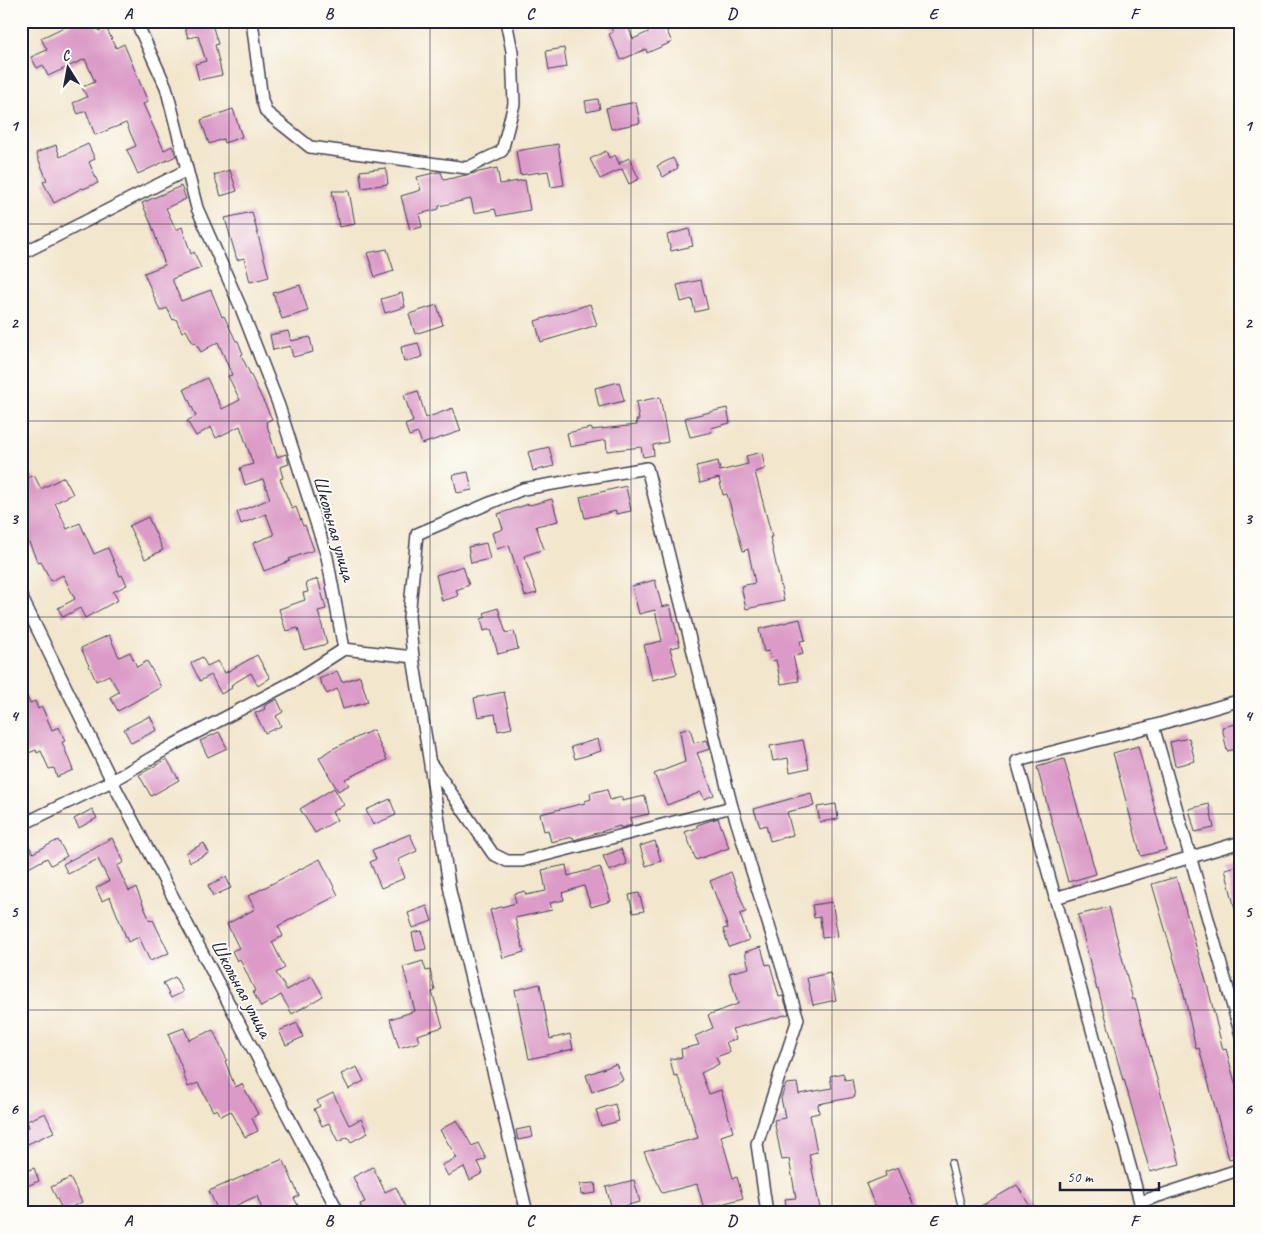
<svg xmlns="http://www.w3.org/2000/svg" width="1262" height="1234" viewBox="0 0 1262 1234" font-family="Caveat,sans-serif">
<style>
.building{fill:#db9ac7}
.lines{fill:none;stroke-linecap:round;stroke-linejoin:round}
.service-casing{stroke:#413f51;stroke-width:8}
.minor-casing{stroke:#413f51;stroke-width:14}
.service{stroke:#fff;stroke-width:5.5}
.minor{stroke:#fff;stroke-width:11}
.grid{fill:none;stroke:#22223b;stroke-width:1;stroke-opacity:0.55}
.labels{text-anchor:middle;stroke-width:4;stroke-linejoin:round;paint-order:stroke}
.street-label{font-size:20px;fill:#22223b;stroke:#fdfcf7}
.neatline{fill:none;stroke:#22223b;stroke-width:2}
.grid-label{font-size:16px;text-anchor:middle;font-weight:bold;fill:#22223b}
</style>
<rect width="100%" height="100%" fill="#fdfcf7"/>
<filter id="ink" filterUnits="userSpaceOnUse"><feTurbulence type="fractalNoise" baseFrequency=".02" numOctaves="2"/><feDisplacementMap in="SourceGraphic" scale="10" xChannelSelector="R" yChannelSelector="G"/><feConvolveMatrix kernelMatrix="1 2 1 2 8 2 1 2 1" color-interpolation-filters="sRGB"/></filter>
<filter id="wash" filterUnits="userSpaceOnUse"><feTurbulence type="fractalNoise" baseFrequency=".0096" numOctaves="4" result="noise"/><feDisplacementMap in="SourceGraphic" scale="20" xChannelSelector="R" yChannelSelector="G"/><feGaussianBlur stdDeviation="1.12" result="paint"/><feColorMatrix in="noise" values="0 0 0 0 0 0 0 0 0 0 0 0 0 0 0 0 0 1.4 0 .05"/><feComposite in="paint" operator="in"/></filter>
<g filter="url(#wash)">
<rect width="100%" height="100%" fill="#f2e6cc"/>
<g id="blocks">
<!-- building -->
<g class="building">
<path d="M77 21H94L99 31 106 27 116 48 124 44 148 102 143 104 164 150 172 146 176 156 138 174 127 150 136 146 126 123 95 135 86 111 78 114 73 103 87 97 82 87 95 82 85 59 48 76 43 65 37 68 31 57 47 50 41 38Z"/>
<path d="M183 21H211L218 44 215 45 222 75 199 80 195 64 206 61 198 36 188 38Z"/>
<path d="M607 21H626L633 39 664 25 672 42 647 53 646 49 621 60 609 34 613 32Z"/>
<path d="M564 48 567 67 549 70 546 51Z"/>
<path d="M598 99 600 109 587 112 585 101Z"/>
<path d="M636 102 640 123 611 129 606 108Z"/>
<path d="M233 109 242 137 224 143 223 139 209 144 201 120Z"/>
<path d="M88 144 95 159 89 162 98 183 83 189 82 188 54 203 43 182 47 180 36 153 56 145 60 157Z"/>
<path d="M558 144 564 185 551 187 548 171 520 175 516 151Z"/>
<path d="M606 151 609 158 615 155 620 165 619 163 629 158 639 179 629 184 622 169 600 179 590 159Z"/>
<path d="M673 158 678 168 663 177 657 166Z"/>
<path d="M386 168 388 184 362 188 360 171Z"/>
<path d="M497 168 500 184 525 180 530 210 497 216 495 209 474 213 471 199 439 206V209L419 214 422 227 410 230 401 196 421 190 417 177 438 172H441L444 180Z"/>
<path d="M230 170 237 191 221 196 214 175Z"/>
<path d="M181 186 186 199 166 208 176 230 182 227 191 254 194 252 201 268 172 279 181 301 211 290 222 317 224 316 236 341H238L243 354 241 355 272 419 266 422 277 457 286 454 289 464 280 467 283 478 280 479 292 509 296 507 303 526 305 525 314 550 289 559 290 561 264 571 253 543 274 535 266 514 241 524 237 512 270 499 263 479 245 485 240 468 253 464 240 426 216 438 211 427 196 436 187 421 196 416 184 389 207 378 222 409 240 400 228 376 232 375 218 342 201 352 195 342 193 343 186 330 182 332 176 319 173 320 167 308 160 311 144 273 165 265 152 226 142 203Z"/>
<path d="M332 191H349L355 224 339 227Z"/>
<path d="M252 212 269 277 250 282 244 258 237 260 225 218Z"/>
<path d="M689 229 693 246 671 251 667 235Z"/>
<path d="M387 249 394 271 375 277 367 253Z"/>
<path d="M701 280 708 309 695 312 692 299 681 302 677 285Z"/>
<path d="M300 285 308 311 282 319 273 293Z"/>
<path d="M402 293 405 307 385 313 381 299Z"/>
<path d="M590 304 597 325 541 342 535 321Z"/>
<path d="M437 305 443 325 415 334 409 314Z"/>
<path d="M288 331 291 341 310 337 313 352 293 357 290 346 273 350 270 335Z"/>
<path d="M418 343 422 357 404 362 401 347Z"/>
<path d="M619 382 624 401 599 407 595 388Z"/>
<path d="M418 391 426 418 453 408 461 431 422 444 418 433 409 436 405 425 413 422 404 395Z"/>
<path d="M660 397 668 442 653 445 654 455 643 457 641 447 607 451 606 440 570 447 567 433 591 428 592 430 637 425 636 420H639L636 402Z"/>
<path d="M727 408 730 423 711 428 712 432 690 437 685 418Z"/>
<path d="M549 447 554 466 533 471 528 452Z"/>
<path d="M762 452 765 469 755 472 772 537H770L784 601 746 609 741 586 755 583 748 549 743 551 727 494 723 495 719 478 700 483 696 466 718 461 720 471 748 464 746 456Z"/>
<path d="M468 472 472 490 457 493 453 475Z"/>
<path d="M34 475 41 489 64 477 73 494 55 503 67 529 80 523 94 554 108 548 120 576 122 575 127 585 113 592 118 600 85 618 80 608 63 617 58 608 75 599 63 575 51 581 41 562 38 563 27 538 21 541V481Z"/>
<path d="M626 486 631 511 616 514V511L585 518 580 497Z"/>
<path d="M552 499 558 521 536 526 544 549 524 556 537 593 525 596 509 545 497 549 492 533 503 529 498 514 529 504 530 505Z"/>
<path d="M148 517 163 550 145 559 129 526Z"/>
<path d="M486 543 490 559 471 563 468 547Z"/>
<path d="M463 566 469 585 456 590 458 596 442 601 436 575Z"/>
<path d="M318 579 326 609 318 611 327 644 304 650 298 628 286 631 279 609 305 600 303 593 308 592 306 583Z"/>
<path d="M655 580 662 607 670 605 680 646 670 648 677 674 652 680 644 645 662 641 655 610 639 614 632 586Z"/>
<path d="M498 608 506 633 514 631 518 649 498 654 491 629 484 631 481 619 486 617 484 613Z"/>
<path d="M800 619 805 640 800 641 803 654 793 656 799 681 781 684 776 660 772 661 769 651 764 652 759 629Z"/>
<path d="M109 635 119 657 130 652 137 667 147 661 161 687 118 711 110 697 119 692 109 675 96 681 81 648Z"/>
<path d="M257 655 270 678 258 686 251 673 231 685 232 688 221 694 211 675 200 681 191 663 202 657 207 666 218 661 225 673Z"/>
<path d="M337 671 342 682 360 676 368 702 343 709 337 689 327 694 319 679Z"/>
<path d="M21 685 30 703 35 701 38 709 42 707 52 730 59 727 65 741 62 742 73 770 57 777 54 768 49 769 41 751 37 753 36 750 21 756Z"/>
<path d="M504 692 512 728 498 731 495 714 478 717 474 698Z"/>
<path d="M277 699 283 712 276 716 281 726 265 733 255 713 265 709 264 706Z"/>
<path d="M150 716 157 730 131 743 124 729Z"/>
<path d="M1241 723V748L1227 751 1222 727Z"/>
<path d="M690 728 694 743 707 740 710 749 697 753 714 795 704 799 701 792 667 805 654 774 685 762 680 731Z"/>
<path d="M373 730 387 760 345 779 349 785 338 791 319 758 330 750Z"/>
<path d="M219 732 227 748 208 757 200 741Z"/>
<path d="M1189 738 1195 761 1175 766 1170 742Z"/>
<path d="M598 739 601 751 575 759 571 747Z"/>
<path d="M803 740 809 768 790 772 788 758 773 761 770 746Z"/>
<path d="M1138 746 1166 850 1141 856 1113 753Z"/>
<path d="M167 759 179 780 151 796 139 775Z"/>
<path d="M1064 759 1096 874 1068 882 1037 767Z"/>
<path d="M334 788 344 805 332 812 337 820 315 833 300 809Z"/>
<path d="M607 789 610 800 622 797V801L645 796 649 814 630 818 632 825 621 828 620 826 574 840 573 837 551 842 548 830 544 831 540 814 585 803V801L591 799 590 793Z"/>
<path d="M811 793 814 806 787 812 793 835 770 841 766 825 760 827 754 809Z"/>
<path d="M390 799 396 815 373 825 366 810Z"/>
<path d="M836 804 838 819 820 822 817 807Z"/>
<path d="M1209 804 1214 828 1195 832 1189 809Z"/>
<path d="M92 809 97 818 79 828 74 819Z"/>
<path d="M718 818 729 848 696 860 685 832 697 828V825Z"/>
<path d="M21 833 33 853 58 840 67 856 51 865 47 858 21 872Z"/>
<path d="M410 834 417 851 398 860 405 878 381 888 370 862 376 859 372 850Z"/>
<path d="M112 838 124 862 117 866 129 891 136 888 150 921 153 920 169 953 150 961 139 937 128 942 110 897 102 901 96 888 109 881 98 859 68 874 63 864Z"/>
<path d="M655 841 661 861 646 866 640 846Z"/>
<path d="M204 843 209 853 190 862 186 853Z"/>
<path d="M621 849 627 864 609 871 603 856Z"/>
<path d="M320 859 338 895 278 926 283 936 272 942 285 968 276 973 287 990 312 976 323 996 292 1014 281 995 261 1007 253 992 255 991 240 959 237 961 232 951 239 948 227 924 255 909 248 896Z"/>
<path d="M566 865 568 876 600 867 611 901 591 907 584 886 562 893 564 900 550 903 552 910 515 918 524 952 503 958 490 910 516 903 514 894 525 891 526 895 546 891 542 870Z"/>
<path d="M1241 865V917H1237L1225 869Z"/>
<path d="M731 872 746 912 740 914 749 940 729 947 723 929 728 928 710 881Z"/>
<path d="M226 877 231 888 213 896 208 885Z"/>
<path d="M1176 877 1208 988 1223 1050 1226 1049 1241 1105V1156L1229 1159 1199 1048 1196 1049 1184 994 1152 884Z"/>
<path d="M639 893 644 911 633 913 629 895Z"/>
<path d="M832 902 838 936 822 938 820 917 814 918 812 905Z"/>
<path d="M427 906 432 921 413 928 408 913Z"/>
<path d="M1109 907 1133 1000 1135 999 1180 1164 1150 1172 1124 1079 1123 1080 1098 989 1097 990 1078 915Z"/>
<path d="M422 931 426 949 416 951 412 933Z"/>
<path d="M761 947 766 965 770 964 779 997 783 996 789 1014 732 1029 736 1039 726 1042 730 1052 716 1057 719 1064 701 1073 709 1094 721 1090 733 1132 721 1136 733 1178 737 1177 743 1198 704 1209 697 1184 662 1193 644 1152 698 1138 685 1094 677 1075 674 1076 670 1059 682 1057 681 1049 699 1045 695 1036 713 1028 708 1015 738 1004 729 973 749 968 745 952Z"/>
<path d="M423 961 426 971 430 970 435 991 432 992 443 1027 417 1035 419 1042 399 1048 390 1019 415 1011 403 967Z"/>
<path d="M830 973 836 1000 813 1005 807 978Z"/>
<path d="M175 977 183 992 171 998 163 983Z"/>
<path d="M540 984 550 1039 570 1034 573 1049 529 1059 515 990Z"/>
<path d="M297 1023 303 1037 286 1045 279 1031Z"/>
<path d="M184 1028 189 1040 213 1030 227 1060 225 1061 235 1087 242 1084 258 1114 252 1118 258 1131 245 1137 231 1111 221 1116 217 1109 213 1111 198 1083 188 1087 183 1073H184L168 1034Z"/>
<path d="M616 1064 623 1080 592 1092 586 1075Z"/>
<path d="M357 1067 364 1081 349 1089 341 1074Z"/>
<path d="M843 1073 845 1080 852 1079 855 1097 818 1104 819 1113 810 1115 817 1152 809 1154 821 1213H787L785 1199 796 1198 789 1159 782 1160 774 1120 785 1118 781 1098 786 1084 797 1083 799 1094 832 1088 830 1076Z"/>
<path d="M333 1093 349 1125 361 1119 368 1133 351 1142 348 1137 338 1142 329 1123 322 1126 314 1109 320 1106 317 1101Z"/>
<path d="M615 1104 619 1121 601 1126 596 1110Z"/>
<path d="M45 1113 54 1132 21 1147V1130L29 1127 27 1121Z"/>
<path d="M457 1120 472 1146 478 1143 486 1159 478 1162 483 1173 470 1180 464 1167 448 1176 442 1165 457 1158 440 1130Z"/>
<path d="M531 1127 533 1137 518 1140 516 1130Z"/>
<path d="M283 1159 299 1196 294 1198 302 1213H273L271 1209 263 1212 257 1196 219 1213 209 1191Z"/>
<path d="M373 1167 385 1192 396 1187 408 1213H364L360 1204 365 1202 353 1177Z"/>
<path d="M898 1167 917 1213H878L866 1184 886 1176 885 1172Z"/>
<path d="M34 1168 39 1181 24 1187 21 1180V1173Z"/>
<path d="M70 1178 82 1202 63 1211 51 1187Z"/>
<path d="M634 1180 640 1202 612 1209 606 1187Z"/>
<path d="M595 1183 596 1193 581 1195 580 1184Z"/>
<path d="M1017 1185 1034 1213H969Z"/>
</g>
</g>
</g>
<g filter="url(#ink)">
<use href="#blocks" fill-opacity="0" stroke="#413f51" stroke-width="1"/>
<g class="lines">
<defs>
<path id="service" d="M951 1163 963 1213"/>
<g id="minor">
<path d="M136 21 166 87 197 208 241 308 279 406 327 557 344 649"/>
<path d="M252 21 262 100 266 112 310 147 467 168 502 151 514 104 512 51 506 21"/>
<path d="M21 254 187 170"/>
<path d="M21 596 112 781 339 1213"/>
<path d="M344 649 413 657"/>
<path d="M1153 726 1241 1035"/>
<path d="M432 765 493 854 507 861H522L732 807"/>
<path d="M21 825 112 781 175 744 296 680 344 649"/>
<path d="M1055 898 1241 842"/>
<path d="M1140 1202 1017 761 1153 726 1241 700"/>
<path d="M527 1213 450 891 413 657 409 617 417 534 523 489 647 468 732 807 798 1019 757 1144 767 1213"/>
<path d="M1142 1213 1140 1202 1241 1169"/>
</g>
</defs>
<!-- service casing -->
<use href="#service" class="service-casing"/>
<!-- minor casing -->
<use href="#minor" class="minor-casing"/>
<!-- service -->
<use href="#service" class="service"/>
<!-- minor -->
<use href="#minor" class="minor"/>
</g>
</g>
<!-- grid -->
<path class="grid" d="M229 21V1213M430 21V1213M631 21V1213M832 21V1213M1033 21V1213M21 224H1241M21 421H1241M21 617H1241M21 814H1241M21 1010H1241"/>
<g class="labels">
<!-- street labels -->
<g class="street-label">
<text transform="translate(335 528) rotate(74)" y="7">Школьная улица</text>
<text transform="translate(242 988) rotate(62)" y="7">Школьная улица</text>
</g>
</g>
<!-- margin -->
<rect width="1262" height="1234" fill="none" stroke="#fdfcf7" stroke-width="55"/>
<!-- north arrow -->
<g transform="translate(68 68) rotate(349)" stroke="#fdfcf7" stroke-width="4" paint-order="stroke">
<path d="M0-4L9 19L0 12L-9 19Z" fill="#22223b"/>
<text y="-8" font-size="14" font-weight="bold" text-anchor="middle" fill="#22223b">С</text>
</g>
<!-- scale -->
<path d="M1060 1182v8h99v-8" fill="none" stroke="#22223b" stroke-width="2.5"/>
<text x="1067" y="1182" font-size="15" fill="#22223b" stroke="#fdfcf7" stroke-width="4" paint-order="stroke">50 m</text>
<rect x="28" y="28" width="1206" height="1178" class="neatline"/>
<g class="grid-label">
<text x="128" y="19">A</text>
<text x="329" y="19">B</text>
<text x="530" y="19">C</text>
<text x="732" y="19">D</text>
<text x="933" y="19">E</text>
<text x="1134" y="19">F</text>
<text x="14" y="131">1</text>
<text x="1248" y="131">1</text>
<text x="14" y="328">2</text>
<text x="1248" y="328">2</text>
<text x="14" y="524">3</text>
<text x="1248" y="524">3</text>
<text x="14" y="721">4</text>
<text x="1248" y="721">4</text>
<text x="14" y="917">5</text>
<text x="1248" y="917">5</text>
<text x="14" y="1114">6</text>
<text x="1248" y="1114">6</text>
<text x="128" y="1226">A</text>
<text x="329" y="1226">B</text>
<text x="530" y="1226">C</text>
<text x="732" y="1226">D</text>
<text x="933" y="1226">E</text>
<text x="1134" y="1226">F</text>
</g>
</svg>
